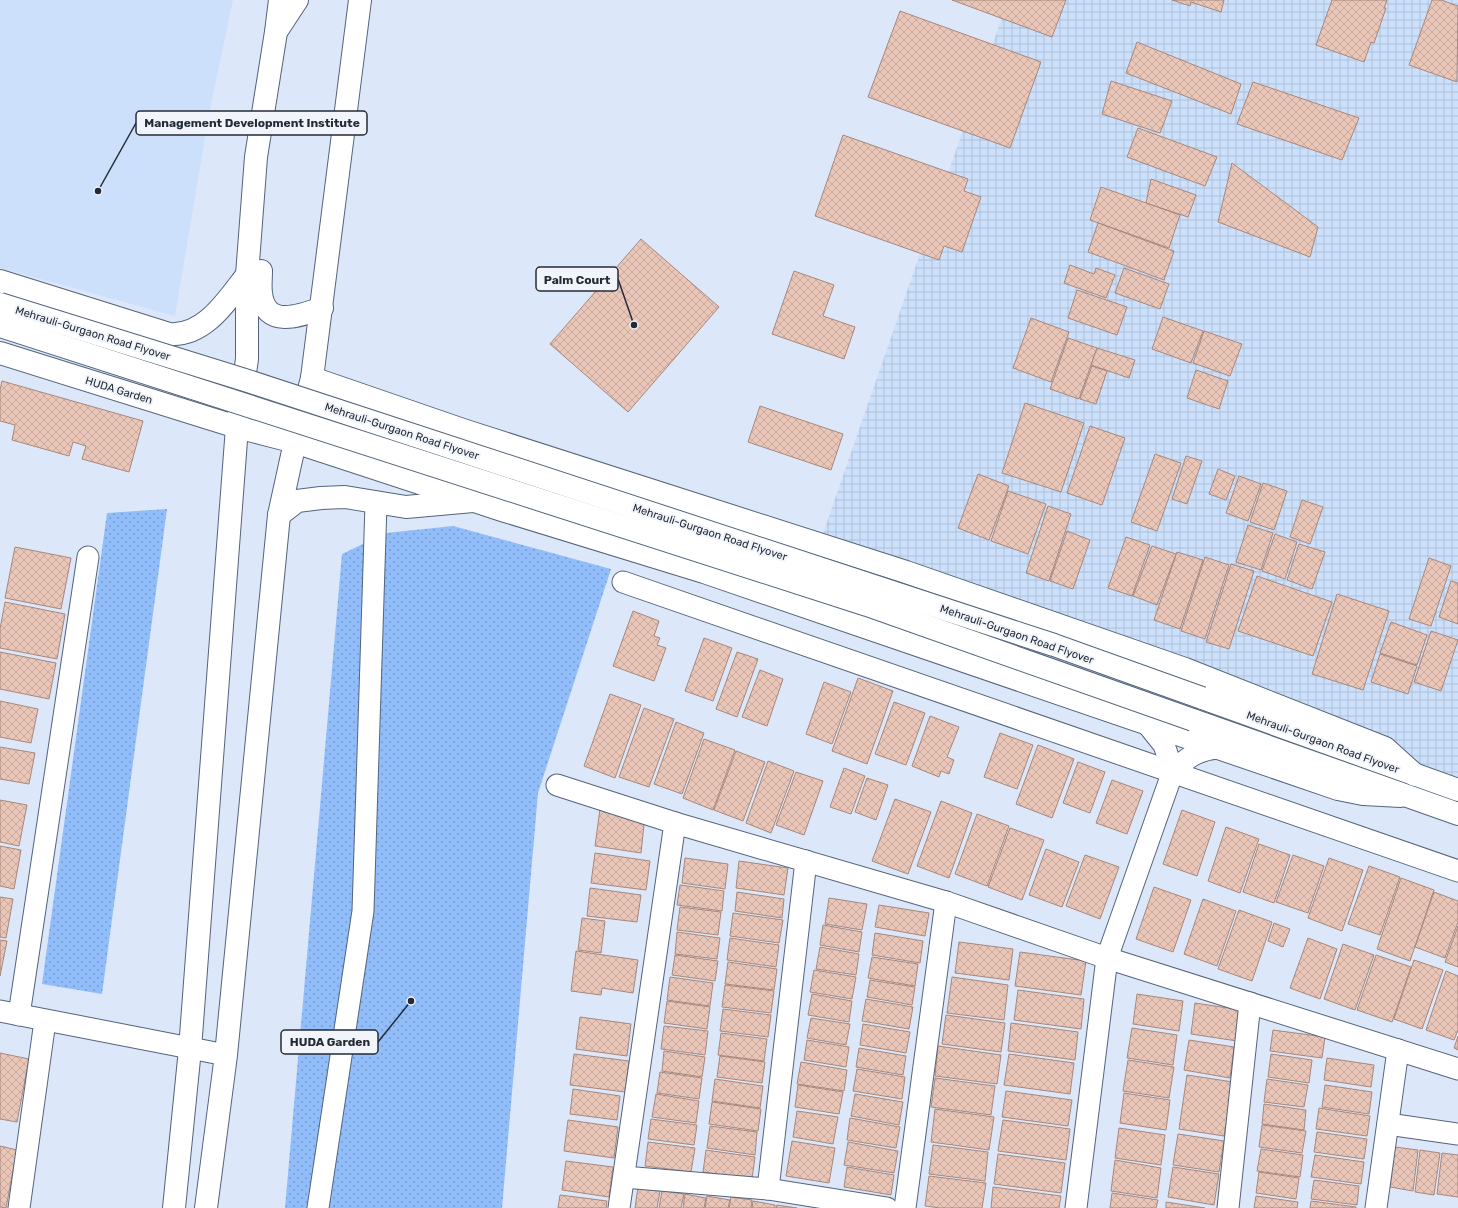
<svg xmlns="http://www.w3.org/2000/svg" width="1458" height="1208" viewBox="0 0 1458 1208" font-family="Rubik,sans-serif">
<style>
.built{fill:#cce0fb}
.industrial{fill:url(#industrial-grid)}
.park{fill:url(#park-dots)}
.building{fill:url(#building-cross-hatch);stroke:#a8877b}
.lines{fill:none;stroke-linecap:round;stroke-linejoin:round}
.minor-casing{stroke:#53647d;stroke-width:23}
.tertiary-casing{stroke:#53647d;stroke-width:24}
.secondary-casing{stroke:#53647d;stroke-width:24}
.primary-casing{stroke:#53647d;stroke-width:24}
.minor{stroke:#fff;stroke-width:21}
.tertiary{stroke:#fff;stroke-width:22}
.secondary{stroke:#fff;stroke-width:22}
.primary{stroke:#fff;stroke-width:22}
.primary-bridge-casing{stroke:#53647d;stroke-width:24;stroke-linecap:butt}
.primary-bridge{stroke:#fff;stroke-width:22}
.labels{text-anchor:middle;stroke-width:4;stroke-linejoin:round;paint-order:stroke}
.street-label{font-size:11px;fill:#242b36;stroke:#f1f5fb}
.leader{fill:none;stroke:#242b36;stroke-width:1.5}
.callout-dot{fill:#242b36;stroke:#f1f5fb;stroke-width:1.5}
.callout{fill:#f1f5fb;stroke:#242b36;stroke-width:1.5}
.callout-label{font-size:12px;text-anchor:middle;font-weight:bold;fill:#242b36}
</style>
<defs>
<pattern id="industrial-grid" width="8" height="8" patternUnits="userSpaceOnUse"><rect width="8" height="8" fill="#cce0fb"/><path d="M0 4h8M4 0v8" fill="none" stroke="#afc0d8"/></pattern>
<pattern id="park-dots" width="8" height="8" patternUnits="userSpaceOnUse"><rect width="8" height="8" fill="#91bdfa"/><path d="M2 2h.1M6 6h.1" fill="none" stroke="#769acb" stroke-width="1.8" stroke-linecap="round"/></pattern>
<pattern id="building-cross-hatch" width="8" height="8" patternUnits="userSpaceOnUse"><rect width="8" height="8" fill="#e9c6b8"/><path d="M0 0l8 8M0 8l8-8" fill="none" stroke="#c8aa9f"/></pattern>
</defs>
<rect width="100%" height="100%" fill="#dce8f9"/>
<!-- built -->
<path class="built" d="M0 0H233L209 114 175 316 0 268Z"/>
<!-- industrial -->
<path class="industrial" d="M1008 0H1458V802L809 574Z"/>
<!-- park -->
<g class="park">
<path d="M167 509 102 994 42 984 107 513Z"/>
<path d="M453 526 611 569 538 793 502 1208H285L342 554 386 533Z"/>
</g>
<!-- building -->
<g class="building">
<path d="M952 0H1066L1052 37Z"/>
<path d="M1172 0H1224L1221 12 1191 2 1190 6Z"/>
<path d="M1332 0H1387L1384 8H1386L1374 43 1371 42 1364 62 1316 45Z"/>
<path d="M1432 0H1441L1458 6 1457 82 1409 65Z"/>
<path d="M900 11 1041 62 1010 148 868 97Z"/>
<path d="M1137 42 1241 84 1231 114 1126 73Z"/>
<path d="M1111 81 1172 101 1160 133 1102 114Z"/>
<path d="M1253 82 1359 118 1342 160 1237 124Z"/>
<path d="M1138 128 1217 157 1205 186 1127 157Z"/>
<path d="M843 135 968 179 964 191 981 197 962 252 944 246 939 260 815 216Z"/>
<path d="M1232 163 1318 227 1310 257 1218 222Z"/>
<path d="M1151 179 1196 195 1188 217 1146 203Z"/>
<path d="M1101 187 1180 215 1169 248 1090 220Z"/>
<path d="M1098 223 1174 251 1164 280 1088 252Z"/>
<path d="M641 239 719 307 628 412 550 344Z"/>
<path d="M1070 265 1094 274 1096 268 1115 275 1106 298 1064 283Z"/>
<path d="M1124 268 1169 284 1160 309 1115 293Z"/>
<path d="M794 271 834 285 823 316 855 327 844 359 772 334Z"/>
<path d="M1077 290 1127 307 1117 335 1068 318Z"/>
<path d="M1163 317 1203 331 1191 363 1152 349Z"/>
<path d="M1031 318 1069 332 1051 382 1013 368Z"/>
<path d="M1204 331 1242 344 1230 376 1193 363Z"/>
<path d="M1068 338 1097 348 1079 399 1050 389Z"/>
<path d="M1097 348 1135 360 1129 378 1091 365Z"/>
<path d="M1092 366 1107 371 1096 404 1080 399Z"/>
<path d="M1196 370 1228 381 1219 409 1187 398Z"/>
<path d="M2 381 143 421 129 472 82 459 86 446 73 442 69 456 12 440 15 425 0 421V390Z"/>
<path d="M1025 403 1084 423 1061 492 1002 473Z"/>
<path d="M760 406 843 434 831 470 748 442Z"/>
<path d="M1090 426 1125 438 1102 505 1067 493Z"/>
<path d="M1155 454 1181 463 1157 531 1131 522Z"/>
<path d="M1186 456 1202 461 1187 504 1172 499Z"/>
<path d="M1218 469 1235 476 1226 500 1209 494Z"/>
<path d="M978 474 1009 486 989 540 958 528Z"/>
<path d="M1239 476 1261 484 1248 521 1226 513Z"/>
<path d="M1263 483 1287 491 1274 530 1250 522Z"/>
<path d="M1008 491 1046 504 1028 554 991 541Z"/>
<path d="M1302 500 1323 507 1310 544 1290 537Z"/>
<path d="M1048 506 1071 514 1049 581 1026 573Z"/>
<path d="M1248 525 1273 533 1261 570 1236 562Z"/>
<path d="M1067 531 1090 540 1073 589 1050 581Z"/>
<path d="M1275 534 1297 542 1285 579 1262 571Z"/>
<path d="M1126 537 1150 545 1132 596 1108 588Z"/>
<path d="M1299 544 1325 552 1312 589 1287 580Z"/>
<path d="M1152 546 1176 554 1157 605 1133 596Z"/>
<path d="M15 547 71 558 61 609 5 598Z"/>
<path d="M1177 552 1203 560 1180 629 1154 620Z"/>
<path d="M1205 557 1229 565 1205 639 1181 631Z"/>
<path d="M1429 558 1451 566 1431 626 1409 619Z"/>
<path d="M1231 564 1254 571 1229 649 1206 642Z"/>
<path d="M1257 576 1332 602 1313 656 1238 631Z"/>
<path d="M1451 581 1458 583V624L1439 617Z"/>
<path d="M1337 594 1389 611 1363 690 1312 674Z"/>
<path d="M5 602 65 614 57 659 0 648V629Z"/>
<path d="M633 611 659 621 654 636 660 638 657 645 666 648 654 681 613 666Z"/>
<path d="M1391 622 1427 635 1417 665 1380 653Z"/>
<path d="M1431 631 1458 640 1441 691 1414 682Z"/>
<path d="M704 638 732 648 713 701 685 691Z"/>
<path d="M0 652 56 663 49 699 0 689Z"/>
<path d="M737 652 758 659 737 717 716 709Z"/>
<path d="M1380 654 1417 666 1408 694 1371 682Z"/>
<path d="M760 670 783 679 767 726 742 717Z"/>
<path d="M858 678 893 691 867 764 832 751Z"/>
<path d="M824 682 851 692 832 744 806 734Z"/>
<path d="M610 694 641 705 615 778 584 766Z"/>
<path d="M0 701 38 709 31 743 0 737Z"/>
<path d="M894 702 925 713 906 765 875 754Z"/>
<path d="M644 708 674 719 649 787 619 777Z"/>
<path d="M930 716 959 727 947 757 954 760 949 774 941 771 939 777 912 766Z"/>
<path d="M676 722 704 733 682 794 654 784Z"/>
<path d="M1000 733 1033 745 1017 789 984 777Z"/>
<path d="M704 739 735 750 713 810 683 798Z"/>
<path d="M1038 745 1074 759 1052 818 1016 804Z"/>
<path d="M0 747 35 753 29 784 0 779Z"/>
<path d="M736 751 765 762 743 821 714 810Z"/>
<path d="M768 761 794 771 771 833 746 823Z"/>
<path d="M1078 762 1105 772 1090 813 1063 803Z"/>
<path d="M844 768 865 776 851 814 830 807Z"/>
<path d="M796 772 823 781 804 835 776 825Z"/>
<path d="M867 778 888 785 876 820 855 812Z"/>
<path d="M1112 780 1143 791 1127 834 1096 823Z"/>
<path d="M895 799 931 812 908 874 872 861Z"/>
<path d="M0 800 27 805 19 846 0 842Z"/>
<path d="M941 801 972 813 949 878 917 866Z"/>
<path d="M600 809 645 815 641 853 595 846Z"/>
<path d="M1182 810 1215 822 1197 876 1163 864Z"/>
<path d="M977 814 1009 826 987 886 955 874Z"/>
<path d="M1226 827 1259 839 1240 893 1208 881Z"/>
<path d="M1010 828 1044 840 1022 900 988 887Z"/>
<path d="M1259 844 1290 855 1274 903 1243 892Z"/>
<path d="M0 846 21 850 14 889 0 886Z"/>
<path d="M1046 849 1079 862 1062 907 1029 895Z"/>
<path d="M595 853 650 861 646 890 591 883Z"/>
<path d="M1085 855 1119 867 1100 919 1066 906Z"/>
<path d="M1293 855 1324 866 1308 913 1276 902Z"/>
<path d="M685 858 728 864 725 889 682 883Z"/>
<path d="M1329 858 1363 870 1342 931 1308 918Z"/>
<path d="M739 861 788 868 784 895 736 888Z"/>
<path d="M1369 866 1400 877 1380 935 1348 924Z"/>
<path d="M1401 878 1434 890 1410 961 1377 949Z"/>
<path d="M680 885 724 891 722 911 677 905Z"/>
<path d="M1154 887 1191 900 1173 952 1136 939Z"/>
<path d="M590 888 641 895 637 922 587 916Z"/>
<path d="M737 892 784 899 782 918 735 911Z"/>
<path d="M1434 892 1458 901V922L1445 958 1415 947Z"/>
<path d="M0 897 13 899 6 938 0 937Z"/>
<path d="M829 898 867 904 862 930 825 924Z"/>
<path d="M1203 899 1236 911 1217 966 1184 954Z"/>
<path d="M879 905 929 913 925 936 875 927Z"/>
<path d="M680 907 721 912 718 935 677 930Z"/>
<path d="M1239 910 1272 922 1252 981 1218 969Z"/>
<path d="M733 913 783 920 779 943 730 936Z"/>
<path d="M582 918 605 921 601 953 578 950Z"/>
<path d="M1274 923 1290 929 1283 947 1268 941Z"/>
<path d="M823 925 862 932 859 952 820 945Z"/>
<path d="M1458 926V967L1445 962Z"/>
<path d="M677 932 720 938 717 959 675 954Z"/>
<path d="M875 933 923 941 920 963 872 955Z"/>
<path d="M730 938 779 945 776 967 727 960Z"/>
<path d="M1308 938 1337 949 1320 999 1290 988Z"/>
<path d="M0 940 7 941 0 976Z"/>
<path d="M959 942 1013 949 1009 980 955 973Z"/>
<path d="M1343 944 1374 955 1355 1010 1324 999Z"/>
<path d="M820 947 859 954 856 975 816 969Z"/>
<path d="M576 951 638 960 633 993 602 988 601 995 571 991Z"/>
<path d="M1020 952 1086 961 1081 995 1015 986Z"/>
<path d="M675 955 718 961 715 981 672 975Z"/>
<path d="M1376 955 1411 967 1392 1022 1357 1010Z"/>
<path d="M872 957 918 964 915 986 868 978Z"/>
<path d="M1414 960 1443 970 1422 1029 1394 1019Z"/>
<path d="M728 962 777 969 774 990 725 984Z"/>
<path d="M814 970 856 977 852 999 810 992Z"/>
<path d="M1446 971 1458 976V1030L1454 1040 1426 1030Z"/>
<path d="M670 977 713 983 710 1006 667 1000Z"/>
<path d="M952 977 1008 985 1004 1020 947 1013Z"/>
<path d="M870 980 915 987 912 1005 867 997Z"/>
<path d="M725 985 774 991 771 1013 722 1007Z"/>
<path d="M1018 990 1084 999 1081 1029 1014 1020Z"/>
<path d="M812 994 852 1001 849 1022 808 1015Z"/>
<path d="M1137 994 1183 1001 1179 1031 1133 1024Z"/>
<path d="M866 999 913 1007 909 1029 862 1021Z"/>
<path d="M667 1001 710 1007 707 1029 664 1023Z"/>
<path d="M1195 1003 1241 1010 1237 1041 1191 1034Z"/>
<path d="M723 1009 771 1015 768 1037 720 1031Z"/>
<path d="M946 1015 1005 1023 1001 1052 942 1044Z"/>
<path d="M580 1017 631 1024 627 1056 576 1049Z"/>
<path d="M811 1018 850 1024 846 1045 807 1038Z"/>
<path d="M1011 1023 1078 1032 1075 1060 1008 1051Z"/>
<path d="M863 1024 910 1032 906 1053 860 1045Z"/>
<path d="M664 1026 708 1031 705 1055 661 1049Z"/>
<path d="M1132 1028 1177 1035 1173 1065 1127 1058Z"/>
<path d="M1273 1030 1325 1037 1322 1058 1270 1051Z"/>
<path d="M721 1033 767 1039 764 1061 718 1055Z"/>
<path d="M1458 1036V1050L1454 1048Z"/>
<path d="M807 1040 849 1047 846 1067 804 1060Z"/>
<path d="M1189 1040 1234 1047 1230 1078 1184 1070Z"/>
<path d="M938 1046 1001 1055 997 1084 935 1076Z"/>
<path d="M859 1048 906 1056 903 1075 856 1067Z"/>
<path d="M664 1051 705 1057 702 1077 662 1071Z"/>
<path d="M0 1053 29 1059 17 1122 0 1119Z"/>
<path d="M574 1054 629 1061 625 1092 570 1085Z"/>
<path d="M1009 1054 1074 1063 1070 1094 1004 1085Z"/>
<path d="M1271 1054 1312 1060 1309 1083 1268 1077Z"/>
<path d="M720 1056 765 1062 762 1083 717 1077Z"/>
<path d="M1327 1058 1374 1065 1371 1087 1324 1080Z"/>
<path d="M1128 1060 1174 1067 1169 1098 1123 1091Z"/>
<path d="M801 1062 847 1070 844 1091 797 1084Z"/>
<path d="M857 1069 905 1077 902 1099 853 1091Z"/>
<path d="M660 1072 702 1078 699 1099 657 1093Z"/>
<path d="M1187 1075 1233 1082 1224 1136 1179 1129Z"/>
<path d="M935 1078 995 1086 991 1115 931 1107Z"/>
<path d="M715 1079 763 1086 760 1108 712 1101Z"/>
<path d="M1267 1079 1308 1085 1304 1107 1264 1102Z"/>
<path d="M798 1085 843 1092 839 1114 795 1107Z"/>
<path d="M1325 1085 1372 1092 1369 1114 1322 1107Z"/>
<path d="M573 1089 620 1096 617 1120 570 1114Z"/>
<path d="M1006 1091 1072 1100 1068 1126 1002 1117Z"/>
<path d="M1124 1093 1170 1100 1166 1130 1120 1123Z"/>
<path d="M656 1094 699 1101 696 1123 652 1117Z"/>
<path d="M855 1094 903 1102 899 1125 851 1116Z"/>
<path d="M712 1102 761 1109 758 1131 709 1124Z"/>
<path d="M1264 1104 1306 1110 1304 1130 1262 1124Z"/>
<path d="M1319 1108 1370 1116 1367 1136 1316 1129Z"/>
<path d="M935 1109 994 1117 989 1150 931 1142Z"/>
<path d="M797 1111 838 1117 833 1144 793 1137Z"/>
<path d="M850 1118 900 1127 896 1148 847 1140Z"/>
<path d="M651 1119 697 1125 694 1145 648 1139Z"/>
<path d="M568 1120 618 1127 614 1158 564 1151Z"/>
<path d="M1003 1120 1070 1129 1066 1160 998 1151Z"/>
<path d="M1262 1125 1306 1131 1302 1153 1259 1147Z"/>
<path d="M710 1126 757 1132 755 1155 707 1148Z"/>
<path d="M1119 1128 1165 1135 1161 1165 1115 1158Z"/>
<path d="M1317 1132 1367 1139 1364 1159 1314 1152Z"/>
<path d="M1178 1134 1224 1141 1219 1172 1173 1165Z"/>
<path d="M792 1141 835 1148 829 1183 786 1176Z"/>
<path d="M648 1142 695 1148 691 1172 645 1166Z"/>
<path d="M848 1142 898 1151 894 1173 844 1165Z"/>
<path d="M933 1145 988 1152 985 1181 929 1174Z"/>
<path d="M0 1146 17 1150 6 1208 0 1207Z"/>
<path d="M1395 1147 1418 1150 1413 1191 1390 1187Z"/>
<path d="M1261 1149 1303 1155 1300 1177 1257 1171Z"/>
<path d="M706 1150 755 1157 752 1179 703 1172Z"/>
<path d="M1420 1150 1440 1153 1434 1195 1415 1192Z"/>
<path d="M1442 1153 1458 1155V1197L1437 1194Z"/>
<path d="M998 1154 1065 1163 1061 1193 994 1184Z"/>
<path d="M1315 1155 1364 1162 1361 1184 1311 1177Z"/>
<path d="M1115 1160 1161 1168 1157 1198 1111 1191Z"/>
<path d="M566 1161 613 1167 609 1197 562 1190Z"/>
<path d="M847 1167 894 1175 891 1195 844 1187Z"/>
<path d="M1173 1167 1219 1174 1214 1205 1168 1197Z"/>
<path d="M1259 1172 1299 1178 1296 1199 1256 1193Z"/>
<path d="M929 1176 986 1183 982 1208H940L925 1206Z"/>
<path d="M1314 1180 1359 1186 1357 1205 1311 1199Z"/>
<path d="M638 1187 660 1191 657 1208H635Z"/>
<path d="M993 1187 1061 1196 1059 1208H991Z"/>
<path d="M662 1191 684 1194 681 1208H659Z"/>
<path d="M1112 1193 1158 1200 1156 1208H1110Z"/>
<path d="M685 1194 706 1198 704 1208H683Z"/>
<path d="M560 1195 607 1201 606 1208H558Z"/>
<path d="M707 1196 730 1200 728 1208H705Z"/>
<path d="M1256 1196 1298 1202 1297 1208H1254Z"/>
<path d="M731 1197 752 1200 751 1208H729Z"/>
<path d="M753 1201 775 1205V1208H752Z"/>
<path d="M1311 1201 1356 1207V1208H1310Z"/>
<path d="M1166 1202 1205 1208H1166Z"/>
<path d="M777 1205 797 1208H776Z"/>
</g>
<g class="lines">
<defs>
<g id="minor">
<path d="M623 582 1458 871"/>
<path d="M1148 725 1164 745 1173 771"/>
<path d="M557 785 675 823 946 902 1107 958 1458 1069"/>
<path d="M0 1011 226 1055"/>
<path d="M19 1015 88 557"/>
<path d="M1388 1124 1458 1134"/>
<path d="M624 1177 768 1189 887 1208"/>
<path d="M768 1189 806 861"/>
<path d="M19 1208 45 1021"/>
<path d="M318 1208 363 911 376 504"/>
<path d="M619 1208 675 823"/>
<path d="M905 1208 946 902"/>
<path d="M1076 1208 1107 958 1173 771C1187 758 1197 750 1217 748"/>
<path d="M1228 1208 1250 1003"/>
<path d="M1376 1208 1398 1050"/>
</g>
<g id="tertiary">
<path d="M276 32 280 0"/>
<path d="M0 281 169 334C205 337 228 299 247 275"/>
<path d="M0 353 237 427 295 442 502 510 704 572 1338 789 1363 794 1401 796"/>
<path d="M312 378 463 430 906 572 1185 669 1385 748 1415 775"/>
</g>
<g id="secondary">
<path d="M261 271C261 278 260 286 261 293 265 329 300 316 322 308"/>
<path d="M279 515 297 501 321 498 345 497 406 507 473 501"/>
<path d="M174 1208 190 1049 237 427 247 359V275L256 157 276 32 297 0"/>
<path d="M206 1208 226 1055 279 515 295 442 312 378 360 0"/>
</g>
<g id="primary">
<path d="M1202 698 1458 790"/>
<path d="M1193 720 1458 814"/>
</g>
</defs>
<!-- minor casing -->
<use href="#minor" class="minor-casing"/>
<!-- tertiary casing -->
<use href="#tertiary" class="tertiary-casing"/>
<!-- secondary casing -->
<use href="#secondary" class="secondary-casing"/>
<!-- primary casing -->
<use href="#primary" class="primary-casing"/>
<!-- minor -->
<use href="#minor" class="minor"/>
<!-- tertiary -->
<use href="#tertiary" class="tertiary"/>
<!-- secondary -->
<use href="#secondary" class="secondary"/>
<!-- primary -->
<use href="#primary" class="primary"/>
<defs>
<g id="primary-bridge">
<path d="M0 304 248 381 1054 645 1202 698"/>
<path d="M0 326 867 605 1193 720"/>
</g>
</defs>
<!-- primary-bridge casing -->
<use href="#primary-bridge" class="primary-bridge-casing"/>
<!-- primary-bridge -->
<use href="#primary-bridge" class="primary-bridge"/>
</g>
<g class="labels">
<!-- street labels -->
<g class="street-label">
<text transform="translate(93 333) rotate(17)" y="4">Mehrauli-Gurgaon Road Flyover</text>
<text transform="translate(119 390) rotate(17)" y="4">HUDA Garden</text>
<text transform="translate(402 431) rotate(18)" y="4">Mehrauli-Gurgaon Road Flyover</text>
<text transform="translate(710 532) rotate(18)" y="4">Mehrauli-Gurgaon Road Flyover</text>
<text transform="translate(1017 634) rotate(19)" y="4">Mehrauli-Gurgaon Road Flyover</text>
<text transform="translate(1323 742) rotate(20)" y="4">Mehrauli-Gurgaon Road Flyover</text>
</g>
</g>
<!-- callouts -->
<path class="leader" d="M98 191L136 123M634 325L618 279M411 1001L378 1042"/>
<g class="callout-dot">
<circle cx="98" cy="191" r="4"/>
<circle cx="634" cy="325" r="4"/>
<circle cx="411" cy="1001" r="4"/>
</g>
<g class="callout">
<rect x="136" y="111" width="231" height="24" rx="4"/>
<rect x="536" y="267" width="82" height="24" rx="4"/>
<rect x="281" y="1030" width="97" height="24" rx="4"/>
</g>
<g class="callout-label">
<text x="252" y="127">Management Development Institute</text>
<text x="577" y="284">Palm Court</text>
<text x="330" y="1046">HUDA Garden</text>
</g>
</svg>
